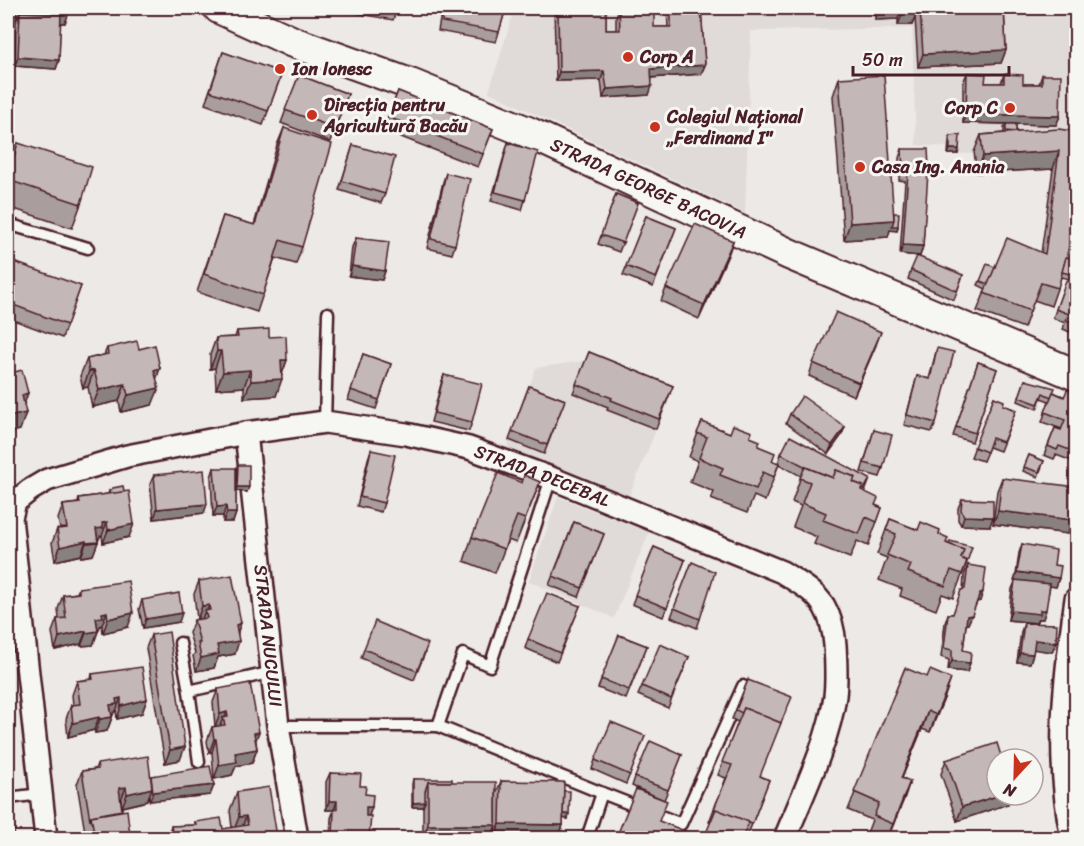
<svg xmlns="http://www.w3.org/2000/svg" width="1084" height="846" viewBox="0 0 1084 846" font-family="Sriracha,sans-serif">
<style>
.built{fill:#e0dad8}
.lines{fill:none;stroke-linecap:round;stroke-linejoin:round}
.lane-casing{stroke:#4a1f2b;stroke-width:15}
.street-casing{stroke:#4a1f2b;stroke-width:26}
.secondary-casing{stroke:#4a1f2b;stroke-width:34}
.lane{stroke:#f6f6f2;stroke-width:10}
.street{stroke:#f6f6f2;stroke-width:21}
.secondary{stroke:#f6f6f2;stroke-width:30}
.wall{fill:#a99d9d;stroke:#4a1f2b;stroke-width:1.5}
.shaded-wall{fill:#898080;stroke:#4a1f2b;stroke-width:1.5}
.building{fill:#c4b7b7;stroke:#4a1f2b;stroke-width:1.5}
.poi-dot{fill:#c8321e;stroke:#f6f6f2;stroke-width:2}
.labels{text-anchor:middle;stroke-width:6;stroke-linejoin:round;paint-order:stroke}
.poi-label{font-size:18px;font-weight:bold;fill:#4a1f2b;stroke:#f6f6f2;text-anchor:start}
.street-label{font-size:18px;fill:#4a1f2b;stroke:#f6f6f2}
</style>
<rect width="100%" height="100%" fill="#ece9e6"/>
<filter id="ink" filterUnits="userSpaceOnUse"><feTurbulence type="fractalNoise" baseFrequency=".0167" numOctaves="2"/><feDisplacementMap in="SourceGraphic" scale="12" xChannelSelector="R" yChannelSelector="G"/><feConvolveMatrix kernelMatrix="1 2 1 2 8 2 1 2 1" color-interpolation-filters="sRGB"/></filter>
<g filter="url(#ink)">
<!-- built -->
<g class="built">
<path d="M515 8H1076V152L948 154V147L916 145 912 28 751 31 745 213 489 92Z"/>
<path d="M583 361 670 395 629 496 507 448 536 368Z"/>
<path d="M558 497 649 532 614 618 529 581Z"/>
</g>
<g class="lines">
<defs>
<g id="lane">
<path d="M8 224 88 248"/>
<path d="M325 422 328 313"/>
<path d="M180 643 189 691"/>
<path d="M278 726H438L602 793 587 838"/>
<path d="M438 726 463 654 490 666 551 478"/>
<path d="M199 762 189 691 273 672"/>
<path d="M602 793 681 824 743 686"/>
<path d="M8 798 41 794"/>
</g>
<g id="street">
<path id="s1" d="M246 433 278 726 297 838"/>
<path id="s2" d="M15 502 30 490 47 480 127 456 246 433 325 422 406 434 469 448 551 478 782 572C797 582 814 590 824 606 831 618 834 632 835 645 836 662 837 679 835 696 829 741 802 796 785 838"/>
<path d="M15 502 11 518 46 838"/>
<path d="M1072 838C1055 757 1064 680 1076 599"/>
</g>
<g id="secondary">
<path id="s3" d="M219 8 293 42 410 84 530 133 789 254 1076 375"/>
</g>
</defs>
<!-- lane casing -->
<use href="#lane" class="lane-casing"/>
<!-- street casing -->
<use href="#street" class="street-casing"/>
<!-- secondary casing -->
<use href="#secondary" class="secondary-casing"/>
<!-- lane -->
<use href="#lane" class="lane"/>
<!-- street -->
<use href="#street" class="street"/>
<!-- secondary -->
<use href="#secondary" class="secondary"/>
</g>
<!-- wall -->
<g class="wall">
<path d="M16 8H70L65 23H60L59 60 56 69 15 66Z"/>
<path d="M344 8H397L393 20 344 11Z"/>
<path d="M442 8H506L496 42 438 31Z"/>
<path d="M554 8H606V30H616V17L619 8 654 27H668L667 8H701L705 65 701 74 652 78 649 95 603 98 601 80 556 81Z"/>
<path d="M873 8H1004L1006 50 1001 63 918 67 915 17 912 25H898V19L875 20V14L873 15Z"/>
<path d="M223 52 282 73 263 125 205 104Z"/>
<path d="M967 73 985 83H1001L1004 74 1023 84H1039L1042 75 1060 116 1056 125 1016 124V132H1077V197L1066 257 1077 259V281L1061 277 1051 306 1034 300 1024 328 977 311 986 289 978 285 980 281 995 267 1041 253 1053 169 977 173 974 152 981 135 1004 133V128L1006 124 963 123V83Z"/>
<path d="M299 75 348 94 330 142 281 123Z"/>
<path d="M839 78 898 226 897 231 890 230 888 237 844 240 833 96Z"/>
<path d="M398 91 493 129 478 167 383 130Z"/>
<path d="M284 128 302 247 296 264 275 258 257 312 197 292 223 216 254 225 277 145Z"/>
<path d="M950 136 959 149 958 154H948L949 140Z"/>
<path d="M18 143 81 204 72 228 8 207V174Z"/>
<path d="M508 143 525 200 522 210 491 201Z"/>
<path d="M353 145 385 194 381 203 339 190Z"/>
<path d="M902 149 927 173 923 246 920 256 900 254 905 181 899 180V158Z"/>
<path d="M446 173 455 245 452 254 427 248 443 182Z"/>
<path d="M616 194 638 203 619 252 598 244Z"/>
<path d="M646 216 676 228 653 287 623 275Z"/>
<path d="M356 238 385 271 382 280 349 276 352 247Z"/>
<path d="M733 241 728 255 699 319 661 301 666 288Z"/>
<path d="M911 270 963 275 954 300 908 279Z"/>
<path d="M8 280 81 286 62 338 8 318Z"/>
<path d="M1066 281 1077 290V335L1063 329 1065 323 1053 318Z"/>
<path d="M237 331 269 337 287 360 282 374 276 396 244 398V387L216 389 215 368 210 369V355L216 338 235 337Z"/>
<path d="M876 345 854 396 809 376 813 363Z"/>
<path d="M107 348 139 349 160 368 156 379 152 405 121 412 119 401 92 407 88 387 83 388 80 376 87 359 104 355Z"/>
<path d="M937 348 936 423 932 432 904 425 917 376 929 379Z"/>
<path d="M589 352 673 386 656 429 607 410 608 407 573 393Z"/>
<path d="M363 354 391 364 376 409 348 400Z"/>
<path d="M978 362 997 369 972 442 953 436Z"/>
<path d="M444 375 472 422 469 431 431 422 441 384Z"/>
<path d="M1025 380 1077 402V463L1056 455 1054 459 1044 455 1055 428 1061 430 1062 429 1042 422 1049 401 1041 398 1037 409 1018 401Z"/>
<path d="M529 386 565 400 544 454 509 440Z"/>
<path d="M994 397 1003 405 1016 410 1000 451 989 447 983 461 971 457Z"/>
<path d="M790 414 845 427 841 436 828 454 786 423Z"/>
<path d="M702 422 730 433 750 437 772 461 778 463 781 454 870 479 865 492 875 505 882 508 868 546 857 541 850 558 814 544 817 537 793 527 801 506 792 502 801 476 779 464 765 501 754 496 747 513 711 499 714 492 690 482 698 461 689 457Z"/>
<path d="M874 430 883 468 880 477 861 472Z"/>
<path d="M371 450 384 503 381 512 357 506 368 459Z"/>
<path d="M1029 455 1044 461 1038 477 1023 471Z"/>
<path d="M238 465 247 492 236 491V513L233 522H223V516H213L211 477 214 468 236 483V470Z"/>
<path d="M154 475 204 513 154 519 150 484Z"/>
<path d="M1002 478 1073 520 1068 534 993 524 997 491Z"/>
<path d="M540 482 516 543 508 540 495 573 464 561 472 537 522 483Z"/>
<path d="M109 491 129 537 103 543 102 536H100L93 555 81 557V555L55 561 52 543 57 529H60L58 519 63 505 78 503 79 498 108 494Z"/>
<path d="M962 499 990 526 961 525 958 520V508Z"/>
<path d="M890 519 918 530 939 534 966 565 953 598 942 594 936 610 900 596 902 589 879 580 887 558 877 554Z"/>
<path d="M574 522 604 534 579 597 549 585Z"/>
<path d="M1022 544 1054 565 1059 578 1056 587 1050 586 1043 619H1038L1036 623 1056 642 1052 652 1034 649 1030 663 1017 662 1021 632 1024 623H1035L1008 620 1012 589 1015 582 1019 553Z"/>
<path d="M654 547 685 560 663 617 632 604Z"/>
<path d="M692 562 700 619 697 628 671 617Z"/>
<path d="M968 565 980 601 977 602 968 624 966 625 963 650 970 663 967 672 948 670 949 660 941 657 945 623 948 614H953L963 590 964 575Z"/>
<path d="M199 581 238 632 235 654 218 657 214 668 196 671 193 656 195 653 189 633 194 620 197 619 194 594Z"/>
<path d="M79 588 128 627 103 633 102 625 100 626 93 645 81 646V644L55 650 52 632 57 619H59L58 609 63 595 77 593Z"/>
<path d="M142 600 179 622 143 628 139 609Z"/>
<path d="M580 606 557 662 525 648 528 639Z"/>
<path d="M151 635 180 760 165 763 146 648Z"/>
<path d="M619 635 647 646 626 699 598 688Z"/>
<path d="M364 649 425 653 414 680 361 658Z"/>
<path d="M689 657 668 708 638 695 642 686Z"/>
<path d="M905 668 945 696 930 732 922 729 902 778 910 781 904 799 888 838H880L867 833 872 820 848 810Z"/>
<path d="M92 674 147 699 142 713 117 719 116 711 114 712 107 731 95 733 94 730 68 737 66 719 71 705H73L72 695 77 681 91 679Z"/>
<path d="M748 680 760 776 769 780 747 837 744 836 742 838 709 822 726 778 718 775 738 722 732 719Z"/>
<path d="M218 689 256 741 257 749 252 763 236 766 232 775 214 779 212 752 209 753 207 741 212 727H215L213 702Z"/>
<path d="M645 736 626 784 592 769 595 760Z"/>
<path d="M682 755 664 800 632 786 635 777Z"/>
<path d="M946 760 997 795H1011L1008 804 957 821 941 774Z"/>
<path d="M97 764 150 776 214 785 210 795 150 801 149 796 147 801 122 807 121 800 122 810 130 835 129 838H86L77 784 82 771 95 769Z"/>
<path d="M330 773 360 786 365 794 369 816V838H330L331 818 334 810H326V782Z"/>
<path d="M413 779 452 782 496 824V794L501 781 564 791 568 819 563 818V825L558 838 495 837 496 825 491 838H423V807H412V784Z"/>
<path d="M237 792 277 837V838H159L167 837 171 826 195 825V822L223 829 232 828 230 810Z"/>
</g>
<!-- shaded-wall -->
<g class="shaded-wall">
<path d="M21 8 70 10 65 23 19 21 20 12 16 21Z"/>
<path d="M875 8H878L875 14 873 15Z"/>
<path d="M880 8H902L898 19 875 20Z"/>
<path d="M915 8H919L912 25H898L903 12Z"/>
<path d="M1006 50 1001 63 918 67 923 54Z"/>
<path d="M18 57 59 60 56 69 15 66Z"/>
<path d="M705 65 701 74 648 78 651 69Z"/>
<path d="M604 71 601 80 556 81 559 72Z"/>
<path d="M652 86 649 95 603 98 607 89Z"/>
<path d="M966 114 1060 116 1056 125 963 123Z"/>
<path d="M950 149H959L958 154H948Z"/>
<path d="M1059 151 1053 169 977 173 983 156Z"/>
<path d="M929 167 925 177H919L922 168Z"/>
<path d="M894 220 898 226 897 231 890 230 888 237 844 240 850 223Z"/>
<path d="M733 241 728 255 699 319 704 305Z"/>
<path d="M903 245 923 246 920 256 900 254Z"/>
<path d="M352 266 385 271 382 280 349 276Z"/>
<path d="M881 332 876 345 854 396 859 383Z"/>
<path d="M217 351H221L215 368 210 369Z"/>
<path d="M281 360H287L281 377Z"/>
<path d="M160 368 154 386V370Z"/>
<path d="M94 370 88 387 83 388 89 371Z"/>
<path d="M250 370 244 387 216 389 223 372Z"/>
<path d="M282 379 276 396 244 398 251 381Z"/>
<path d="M125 384 119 401 92 407 99 390Z"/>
<path d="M159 388 152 405 121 412 128 395Z"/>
<path d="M28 393 22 411V395Z"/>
<path d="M26 413 20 430 8 433V417Z"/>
<path d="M845 427 841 436 828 454 832 445Z"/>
<path d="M237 487H249L247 492 236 491Z"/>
<path d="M207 504 204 513 154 519 157 509Z"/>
<path d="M226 506 223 516H213L217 507Z"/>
<path d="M998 511 1073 520 1068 534 993 524Z"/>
<path d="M227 513H236L233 522H223Z"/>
<path d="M964 516 993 517 990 526 961 525Z"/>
<path d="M107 522 102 536H100L98 541 96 529 102 523Z"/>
<path d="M134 524 129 537 103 543 108 530Z"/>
<path d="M86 541 81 555 55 561 60 547Z"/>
<path d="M98 542 93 555 81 557 86 543Z"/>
<path d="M1017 572 1059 578 1056 587 1014 581Z"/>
<path d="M983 592 980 601 976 602 980 593Z"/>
<path d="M209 605 206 614 205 611 202 619 197 620 202 606Z"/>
<path d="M1040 610H1046L1043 619H1038L1036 623 1008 620 1011 611Z"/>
<path d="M107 612 102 625 100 626 98 631 96 618 102 613Z"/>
<path d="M133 613 128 627 103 633 108 619Z"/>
<path d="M182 613 179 622 143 628 146 619Z"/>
<path d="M972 615 968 624 963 625 967 616Z"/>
<path d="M241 623 236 637V625Z"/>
<path d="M86 631 81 644 55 650 59 637Z"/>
<path d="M98 631 93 645 81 646 86 633Z"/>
<path d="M1035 640 1056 642 1052 652 1031 649Z"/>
<path d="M239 641 235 654 218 657 214 668 196 671 201 658 217 645Z"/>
<path d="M1020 653 1033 654 1030 663 1017 662Z"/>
<path d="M952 661 970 663 967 672 948 670Z"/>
<path d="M951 679 945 696 930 732 936 715Z"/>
<path d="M121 698 116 711 114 712 112 717 110 705 116 699Z"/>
<path d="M147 699 142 713 117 719 121 706Z"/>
<path d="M928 711 922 729 895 795 901 778Z"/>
<path d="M227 712 224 721 223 718 220 726 215 727 220 714Z"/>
<path d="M99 717 94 730 68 737 73 723Z"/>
<path d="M112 717 107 731 95 733 100 719Z"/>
<path d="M259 732 254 745V733Z"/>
<path d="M214 739H216L212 752 209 753Z"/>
<path d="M185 747 180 760 165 763 170 750Z"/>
<path d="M257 749 252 763 236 766 232 775 214 779 219 765 235 753Z"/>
<path d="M910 781 904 799 887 838 893 824Z"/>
<path d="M214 785 210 795 150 801 153 792Z"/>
<path d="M126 787 121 800 114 801 119 788Z"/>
<path d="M152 788 147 801 122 807 127 794Z"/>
<path d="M1000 795H1011L1008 804 957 821 962 807Z"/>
<path d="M329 801H337L334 810H326Z"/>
<path d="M425 802 423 807H412L413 803Z"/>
<path d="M366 807H372L369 816H363Z"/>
<path d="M560 814H569L568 819 559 818Z"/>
<path d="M246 816 240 834 232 835 239 817Z"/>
<path d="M500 824 563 825 558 838 495 837Z"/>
<path d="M428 825H496L491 838H423Z"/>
<path d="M130 835 129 838H122L123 836Z"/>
</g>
<!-- building -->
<g class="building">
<path d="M21 8H70V10Z"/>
<path d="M377 8H397V11Z"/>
<path d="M444 8H506L499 32 442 22Z"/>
<path d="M558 8H606V30H620L619 8H654V27H671V8H701L705 65 651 69 652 86 607 89 604 71 559 72Z"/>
<path d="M903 8H916L917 11 903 12Z"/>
<path d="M920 8H1004L1006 50 923 54Z"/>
<path d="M20 12 61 14 59 60 18 57Z"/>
<path d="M223 52 282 73 268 111 210 91Z"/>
<path d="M967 73 986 74 985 83H1004V74L1023 75V84H1042V75H1061L1060 116 966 114Z"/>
<path d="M299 75 348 94 335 128 285 110Z"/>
<path d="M884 75 894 220 850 223 839 78Z"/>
<path d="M398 91 493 129 483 154 388 117Z"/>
<path d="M1006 124H1016V132L1006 131Z"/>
<path d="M284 128 332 144 302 247 280 240 263 295 204 274 223 216 255 225Z"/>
<path d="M1059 129 1077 132 1076 145H1077V197L1070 243 1058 288 1041 283 1030 311 984 293 1007 238 1045 254 1059 151 983 156 981 135Z"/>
<path d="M960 135 959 149H950V136Z"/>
<path d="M18 143 92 167 81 204 8 180V177Z"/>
<path d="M508 143 538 152 525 200 495 192Z"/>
<path d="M353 145 395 157 385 194 342 181Z"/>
<path d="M902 149H928L929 167 922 168V172L928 173 923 246 903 245 908 171 903 170Z"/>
<path d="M446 173 470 179 455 245 431 239Z"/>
<path d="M616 194 638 203 623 243 601 235Z"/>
<path d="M894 213H899L898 226H892L894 220Z"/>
<path d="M646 216 676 228 656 278 626 266Z"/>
<path d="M695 224 733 241 704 305 666 288Z"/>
<path d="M356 238 389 242 385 271 352 266Z"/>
<path d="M917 256 963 275 957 291 911 270Z"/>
<path d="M1066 257 1077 259V276L1062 272Z"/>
<path d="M14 262 81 286 67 325 8 303V280Z"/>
<path d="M987 264 995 267 988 284 980 281Z"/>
<path d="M1066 281 1077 285 1075 290H1077V324L1066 320 1069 314 1056 309Z"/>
<path d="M836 312 881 332 859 383 813 363Z"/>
<path d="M269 329V337L286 336 287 360H281L282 379 251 381 250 370 223 372 221 351H217L216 338 238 337 237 331Z"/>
<path d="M137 341 139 349 155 345 160 368 154 370 159 388 128 395 125 384 99 390 94 370 89 371 87 359 108 354 107 348Z"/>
<path d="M937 348 954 352 936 423 907 415 917 376 930 379Z"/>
<path d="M589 352 673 386 659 419 611 400 612 398 576 384Z"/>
<path d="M363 354 391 364 379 400 351 390Z"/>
<path d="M978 362 997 369 975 433 956 427Z"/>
<path d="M22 370 28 393 22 395 26 413 8 417V374Z"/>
<path d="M444 375 482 384 472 422 434 413Z"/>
<path d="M1025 380 1055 388 1051 397 1043 393 1038 404 1019 397Z"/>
<path d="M529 386 565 400 547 445 512 431Z"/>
<path d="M1067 390 1077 393 1075 401 1077 402V453L1059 446 1057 450 1048 446 1055 428 1061 430 1065 420 1045 412 1053 392 1064 397Z"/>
<path d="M802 396 845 427 832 445 790 414Z"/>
<path d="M994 397 1004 401 1003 405 1016 410 1003 442 992 438 987 452 974 447Z"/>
<path d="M702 422 730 433 733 425 752 432 750 437 760 441 758 446 775 453 772 461 779 463 774 477 763 472 756 489 720 475 723 468 699 458 707 437 697 433Z"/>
<path d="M874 430 892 435 883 468 864 463Z"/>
<path d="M790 436 870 479 863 491H861L863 486 853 482 855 477 836 470 833 478 806 467 781 454Z"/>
<path d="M371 450 395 455 384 503 360 497Z"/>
<path d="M1029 455 1044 461 1039 472 1024 467Z"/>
<path d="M238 465H249V487H237Z"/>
<path d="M805 467 833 478 836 470 855 477 853 482 863 486 861 490 878 498 875 505 882 508 877 522 866 517 859 534 823 520 826 513 802 503 810 482 800 478Z"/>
<path d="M214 468H236V513H227L226 506 217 507Z"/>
<path d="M204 470 207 504 157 509 154 475Z"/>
<path d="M498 473 522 483 524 475 540 482 525 519 517 516 504 549 472 537Z"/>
<path d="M1002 478 1077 487 1073 520 998 511Z"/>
<path d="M123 486 124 492 109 494V491L113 488Z"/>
<path d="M129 491 134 524 108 530 107 522 102 523 103 528 96 529 98 542 86 543V541L60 547 57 529 67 528 63 505 80 503 79 498Z"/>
<path d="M962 499 993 500V517L964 516 961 510Z"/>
<path d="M890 519 918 530 921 522 940 530 939 534 948 538 946 543 964 550 961 558 967 561 962 574 951 570 945 586 908 572 911 565 887 555 896 534 886 530Z"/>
<path d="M574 522 604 534 582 588 553 576Z"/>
<path d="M950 541 972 547 966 565 967 561 961 558 964 550 949 544Z"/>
<path d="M1022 544 1056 550 1054 565 1061 566 1059 578 1017 572Z"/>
<path d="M654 547 685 560 667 608 635 595Z"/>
<path d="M692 562 715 572 700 619 674 608Z"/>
<path d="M968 565 986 568 983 592 980 593 972 615 967 616 963 650 971 652 970 663 952 661V650L944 648 948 614H953L961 590 965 589Z"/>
<path d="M232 575 241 623 236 625 239 641 217 645 219 654 201 658 198 643H200L194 620 207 618 205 611 210 610 209 605 202 606 199 581Z"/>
<path d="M1015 580 1050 584 1046 610H1040V614L1011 611Z"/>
<path d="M128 581 133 613 108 619 107 612 102 613 103 617 96 618 98 631 86 633V631L59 637 57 619 66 618 63 595 79 593V588Z"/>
<path d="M179 593 182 613 146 619 142 600Z"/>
<path d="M547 593 580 606 560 653 528 639Z"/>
<path d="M375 621 428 644 417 671 364 649Z"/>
<path d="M1024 623 1057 624 1056 642 1035 640 1033 654 1020 653Z"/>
<path d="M169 632 185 747 170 750 151 635Z"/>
<path d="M619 635 647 646 629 690 601 679Z"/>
<path d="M660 644 689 657 671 699 642 686Z"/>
<path d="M142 667 147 699 121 706V698L116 699 117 704 110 705 112 717 100 719 99 717 73 723 71 705 80 704 77 681 93 679 92 674Z"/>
<path d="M905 668 927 677 930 670 951 679 936 715 928 711 901 778 910 781 893 824 874 816 879 803 854 792Z"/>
<path d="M748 680 792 697 779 727 781 723 744 708 742 713 736 710Z"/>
<path d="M250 683 259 732 254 733 257 749 235 753 237 762 219 765 216 739H214L212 727 225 725 223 718 228 717 227 712 220 714 218 689Z"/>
<path d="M744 708 781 723 760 776 769 780 752 824 714 809 732 765 722 762Z"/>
<path d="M611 722 645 736 630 775 595 760Z"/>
<path d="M650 741 682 755 668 790 635 777Z"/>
<path d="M997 743 1002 759H997V795H1000L962 807 946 760Z"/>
<path d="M148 756 152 788 127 794 126 787 119 788 122 810 91 816 90 820 82 771 98 769 97 764Z"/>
<path d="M210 766 214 785 153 792 151 776Z"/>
<path d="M330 773 361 774 360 786H366L365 794 373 795 372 807H366V816H371L369 838 352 837V838H342V837H333L334 809H337V801H329Z"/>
<path d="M413 779H452V782H428L425 791V802L413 803Z"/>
<path d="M501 781 564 782 563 825 500 824Z"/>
<rect x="428" y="782" width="68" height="43"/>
<path d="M269 787 277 837 274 838H159L173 836 171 826 196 825 195 822 221 818 223 829 248 825 246 816 239 817 237 792Z"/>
<path d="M636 789 667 801 659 821 703 838H616Z"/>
<path d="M564 791H570L569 814H563Z"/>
<path d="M716 809 749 822 742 838H704Z"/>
<path d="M127 810 130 835 123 836V838H95L91 816Z"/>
<path d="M11 813 15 838H8V814Z"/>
</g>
</g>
<!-- markers -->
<g class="poi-dot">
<circle cx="628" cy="57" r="6"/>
<circle cx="280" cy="69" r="6"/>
<circle cx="1010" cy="108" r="6"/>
<circle cx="312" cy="115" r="6"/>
<circle cx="655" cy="127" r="6"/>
<circle cx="860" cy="167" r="6"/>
</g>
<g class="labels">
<!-- poi labels -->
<g class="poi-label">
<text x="640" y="63">Corp A</text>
<text x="292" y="75">Ion Ionesc</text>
<text x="324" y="111">Direcția pentru<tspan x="324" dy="21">Agricultură Bacău</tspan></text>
<text x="998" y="114" text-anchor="end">Corp C</text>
<text x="667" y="123">Colegiul Național<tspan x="667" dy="21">„Ferdinand I"</tspan></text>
<text x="872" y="173">Casa Ing. Anania</text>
</g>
<!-- street labels -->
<g class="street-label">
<text dy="6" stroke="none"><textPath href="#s3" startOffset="466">STRADA GEORGE BACOVIA</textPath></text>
<text dy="6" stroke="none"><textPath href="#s2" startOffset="548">STRADA DECEBAL</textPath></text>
<text dy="6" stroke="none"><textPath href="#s1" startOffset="204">STRADA NUCULUI</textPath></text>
</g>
</g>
<!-- margin -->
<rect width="1084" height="846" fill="none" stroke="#f6f6f2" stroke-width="30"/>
<rect x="15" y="15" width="1054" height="816" fill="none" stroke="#4a1f2b" stroke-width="2" filter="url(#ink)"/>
<!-- north arrow -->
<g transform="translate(1015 777) rotate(202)"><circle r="28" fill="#f6f6f2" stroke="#b1a0a2" stroke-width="1.5"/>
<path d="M0-4.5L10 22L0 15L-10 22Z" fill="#c8321e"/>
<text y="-9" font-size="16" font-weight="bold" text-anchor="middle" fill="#4a1f2b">N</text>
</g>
<!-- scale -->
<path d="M853 66v9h156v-9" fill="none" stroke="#4a1f2b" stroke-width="3"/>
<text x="862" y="66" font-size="18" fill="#4a1f2b" stroke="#f6f6f2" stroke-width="4.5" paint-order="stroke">50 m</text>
</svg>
